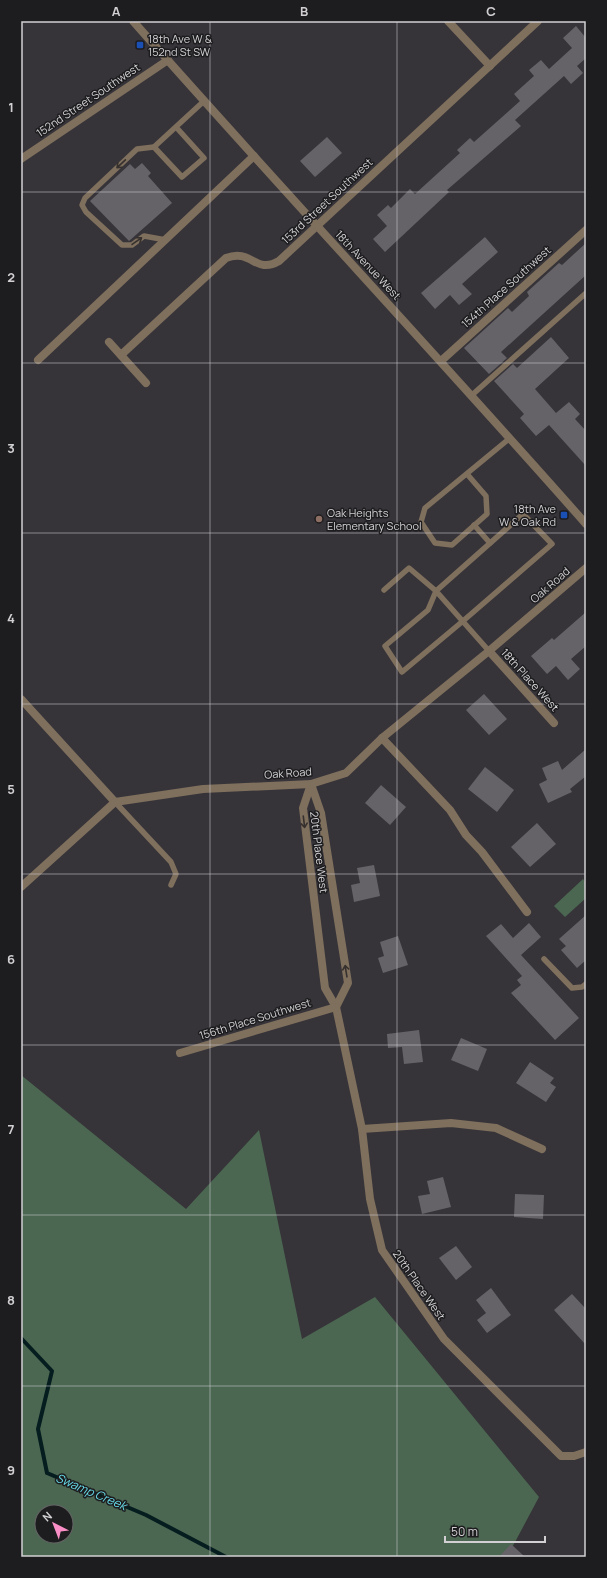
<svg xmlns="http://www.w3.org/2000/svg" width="607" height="1578" viewBox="0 0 607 1578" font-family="Manrope,sans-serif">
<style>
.green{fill:#4b6751;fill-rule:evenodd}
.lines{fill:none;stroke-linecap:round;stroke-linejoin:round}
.stream{stroke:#051d1f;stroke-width:4}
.building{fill:#656368}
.service{stroke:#7f6f5d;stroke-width:5.5}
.minor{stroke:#7f6f5d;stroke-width:8}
.tertiary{stroke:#7f6f5d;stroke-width:8}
.oneway{stroke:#36312e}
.grid{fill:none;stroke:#d2d0d3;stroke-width:1;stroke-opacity:0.55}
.transit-dot{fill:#1a4fb4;stroke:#1d1c1e;stroke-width:1.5}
.education-dot{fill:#8d6e63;stroke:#1d1c1e;stroke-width:1.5}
.labels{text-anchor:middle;stroke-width:3;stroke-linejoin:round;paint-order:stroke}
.poi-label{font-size:11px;fill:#d2d0d3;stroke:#1d1c1e;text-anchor:start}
.street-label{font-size:11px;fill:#d2d0d3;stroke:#1d1c1e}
.water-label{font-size:12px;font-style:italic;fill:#64d7e3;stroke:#1d1c1e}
.neatline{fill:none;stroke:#d2d0d3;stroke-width:1.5}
.grid-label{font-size:13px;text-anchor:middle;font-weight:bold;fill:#d2d0d3}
</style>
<rect width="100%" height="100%" fill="#363439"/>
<!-- green -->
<g class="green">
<path d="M583 879 586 883V898L565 917 554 906Z"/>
<path d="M21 1075 186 1209 259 1130 302 1339 375 1297 539 1497 507 1557H21ZM42 1512H66V1536H42Z"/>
</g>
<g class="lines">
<!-- stream -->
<path class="stream" d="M21 1338 52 1371 38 1429 47 1473 146 1515 226 1557"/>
</g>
<!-- building -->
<g class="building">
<path d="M576 26 586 38V58L577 66 583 73 571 84 564 76 515 120 521 126 447 190 449 192 385 252 373 239 387 226 377 215 388 205 391 208 410 189 415 194 460 153 457 150 470 138 474 142 520 101 514 94 534 76 529 70 541 60 549 69 572 48 563 38Z"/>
<path d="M327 137 342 153 315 177 300 161Z"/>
<path d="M142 163 151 173 148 176 172 203 129 241 90 201 130 164 135 169Z"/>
<path d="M485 237 498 252 462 284 472 294 459 305 450 295 435 309 421 293Z"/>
<path d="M586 243V275L501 352 507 358 489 374 464 348 508 308 512 312 529 296 527 292 559 263 562 265Z"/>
<path d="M551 337 569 358 535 389 556 413 569 402 580 414 575 419 586 431V466L549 425 536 436 520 418 524 414 494 381 513 364 517 368Z"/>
<path d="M586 612V646L571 659 580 669 568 680 556 666 547 674 531 656 552 638 554 640Z"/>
<path d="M484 694 507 719 489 735 466 710Z"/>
<path d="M586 749V776L570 789 572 792 548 803 539 784 547 780 542 768 558 761 562 770Z"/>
<path d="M485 767 514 790 497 812 468 789Z"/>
<path d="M381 785 406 807 390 825 365 803Z"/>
<path d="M537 823 556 844 530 867 511 847Z"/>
<path d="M374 865 380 896 354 902 351 885 360 883 357 868Z"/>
<path d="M586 915V960L577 968 561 950 566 946 559 939Z"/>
<path d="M529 923 541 937 521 955 579 1018 555 1040 511 993 521 985 517 980 522 976 486 936 501 924 513 938Z"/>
<path d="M398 936 408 965 383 973 378 958 384 956 380 942Z"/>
<path d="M419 1030 423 1062 404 1064 402 1047 388 1048 387 1034Z"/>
<path d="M461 1038 487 1049 478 1071 451 1060Z"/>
<path d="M530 1062 554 1078 550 1083 556 1087 546 1102 516 1083Z"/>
<path d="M443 1177 451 1207 422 1214 418 1196 430 1194 427 1181Z"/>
<path d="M515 1194 544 1195 543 1219 514 1217Z"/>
<path d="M456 1246 472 1267 456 1280 439 1258Z"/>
<path d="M491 1288 511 1315 487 1333 477 1320 486 1313 476 1300Z"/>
<path d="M572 1294 586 1309V1345L554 1310Z"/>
<path d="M511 1544 525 1557H499Z"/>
</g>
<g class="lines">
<!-- service -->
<g class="service">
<path d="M176 127 204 158 182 177 154 147 204 101"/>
<path d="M154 147 137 149 85 198 82 205 86 212 122 245H132L144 236 166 240"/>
<path d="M472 395 586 293"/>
<path d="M467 474 486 496 487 514 452 545 435 543 421 522 425 508 510 438"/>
<path d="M523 514 552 544 463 621 402 672 385 646 428 610 436 591Z"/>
<path d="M474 525 490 543"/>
<path d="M384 590 409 568 436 591 489 651"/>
<path d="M115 802 171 862 176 874 171 885"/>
<path d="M544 959 572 988 582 987 586 984"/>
</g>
<!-- minor -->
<g class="minor">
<path d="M448 21 490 66"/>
<path d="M21 159 168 60"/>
<path d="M109 342 146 383"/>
<path d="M121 355 226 258C252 248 255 275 279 261L538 21"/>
<path d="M38 360 254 156"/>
<path d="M441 361 586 230"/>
<path d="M489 651 554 723"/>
<path d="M21 699 115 802"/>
<path d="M382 738 450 810 466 835 482 852 527 912"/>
<path d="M311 784 303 808 325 988 336 1007 362 1129 370 1199 382 1250 444 1339 561 1456H574L586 1452"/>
<path d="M311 784 321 813 348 983 336 1007"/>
<path d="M21 887 115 802 203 789 311 784 346 773 382 738 489 651 586 568"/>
<path d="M180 1053 336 1007"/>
<path d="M362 1129 451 1123 496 1128 542 1149"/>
</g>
<!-- tertiary -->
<path class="tertiary" d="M133 21C282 190 437 355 586 524"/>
</g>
<!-- one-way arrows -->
<defs><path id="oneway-shaft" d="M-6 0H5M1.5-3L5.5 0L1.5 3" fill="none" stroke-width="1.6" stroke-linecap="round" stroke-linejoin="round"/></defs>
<g class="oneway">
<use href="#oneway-shaft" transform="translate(121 164) rotate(137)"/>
<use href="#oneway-shaft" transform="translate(137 241) rotate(-35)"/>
<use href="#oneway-shaft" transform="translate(304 822) rotate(83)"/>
<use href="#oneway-shaft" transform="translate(346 971) rotate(-99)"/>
</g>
<!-- grid -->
<path class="grid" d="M210 21V1557M397 21V1557M21 192H586M21 363H586M21 533H586M21 704H586M21 874H586M21 1045H586M21 1215H586M21 1386H586"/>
<!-- markers -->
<g class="transit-dot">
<rect x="136" y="41" width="8" height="8" rx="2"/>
<rect x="560" y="511" width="8" height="8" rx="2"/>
</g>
<circle class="education-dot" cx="319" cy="519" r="4"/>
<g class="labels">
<!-- poi labels -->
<g class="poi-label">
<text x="148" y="43">18th Ave W &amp;<tspan x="148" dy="13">152nd St SW</tspan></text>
<text x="556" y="513" text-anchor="end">18th Ave<tspan x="556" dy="13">W &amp; Oak Rd</tspan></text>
<text x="327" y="517">Oak Heights<tspan x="327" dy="13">Elementary School</tspan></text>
</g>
<!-- street labels -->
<g class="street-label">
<text transform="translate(88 100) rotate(-34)" y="4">152nd Street Southwest</text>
<text transform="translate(327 201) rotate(-43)" y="4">153rd Street Southwest</text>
<text transform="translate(368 265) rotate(47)" y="4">18th Avenue West</text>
<text transform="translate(506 287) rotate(-42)" y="4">154th Place Southwest</text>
<text transform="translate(550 585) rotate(-41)" y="4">Oak Road</text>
<text transform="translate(530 680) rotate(48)" y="4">18th Place West</text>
<text transform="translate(288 773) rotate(-4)" y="4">Oak Road</text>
<text transform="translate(319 852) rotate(83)" y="4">20th Place West</text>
<text transform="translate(255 1019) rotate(-17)" y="4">156th Place Southwest</text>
<text transform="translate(419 1285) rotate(55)" y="4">20th Place West</text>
</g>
<!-- water labels -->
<g class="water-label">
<text transform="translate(91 1492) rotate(23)" y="4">Swamp Creek</text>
</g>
</g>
<!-- border -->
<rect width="607" height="1578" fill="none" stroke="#1d1c1e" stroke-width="44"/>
<!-- north arrow -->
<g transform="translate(54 1524) rotate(318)"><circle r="19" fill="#1d1c1e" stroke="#656466"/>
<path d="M0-3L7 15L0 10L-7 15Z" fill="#fa8fc7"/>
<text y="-6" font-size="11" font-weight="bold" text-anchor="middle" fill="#d2d0d3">N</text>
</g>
<!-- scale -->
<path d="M445 1536v6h100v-6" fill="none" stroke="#d2d0d3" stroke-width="2"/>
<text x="451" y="1536" font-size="12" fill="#d2d0d3" stroke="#1d1c1e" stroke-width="3" paint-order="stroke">50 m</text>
<rect x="22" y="22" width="563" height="1534" class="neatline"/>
<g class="grid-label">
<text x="116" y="16">A</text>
<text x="304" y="16">B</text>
<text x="491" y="16">C</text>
<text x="11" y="112">1</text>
<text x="11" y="282">2</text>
<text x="11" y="453">3</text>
<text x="11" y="623">4</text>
<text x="11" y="794">5</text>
<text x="11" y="964">6</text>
<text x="11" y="1134">7</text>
<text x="11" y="1305">8</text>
<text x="11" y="1475">9</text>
</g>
</svg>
